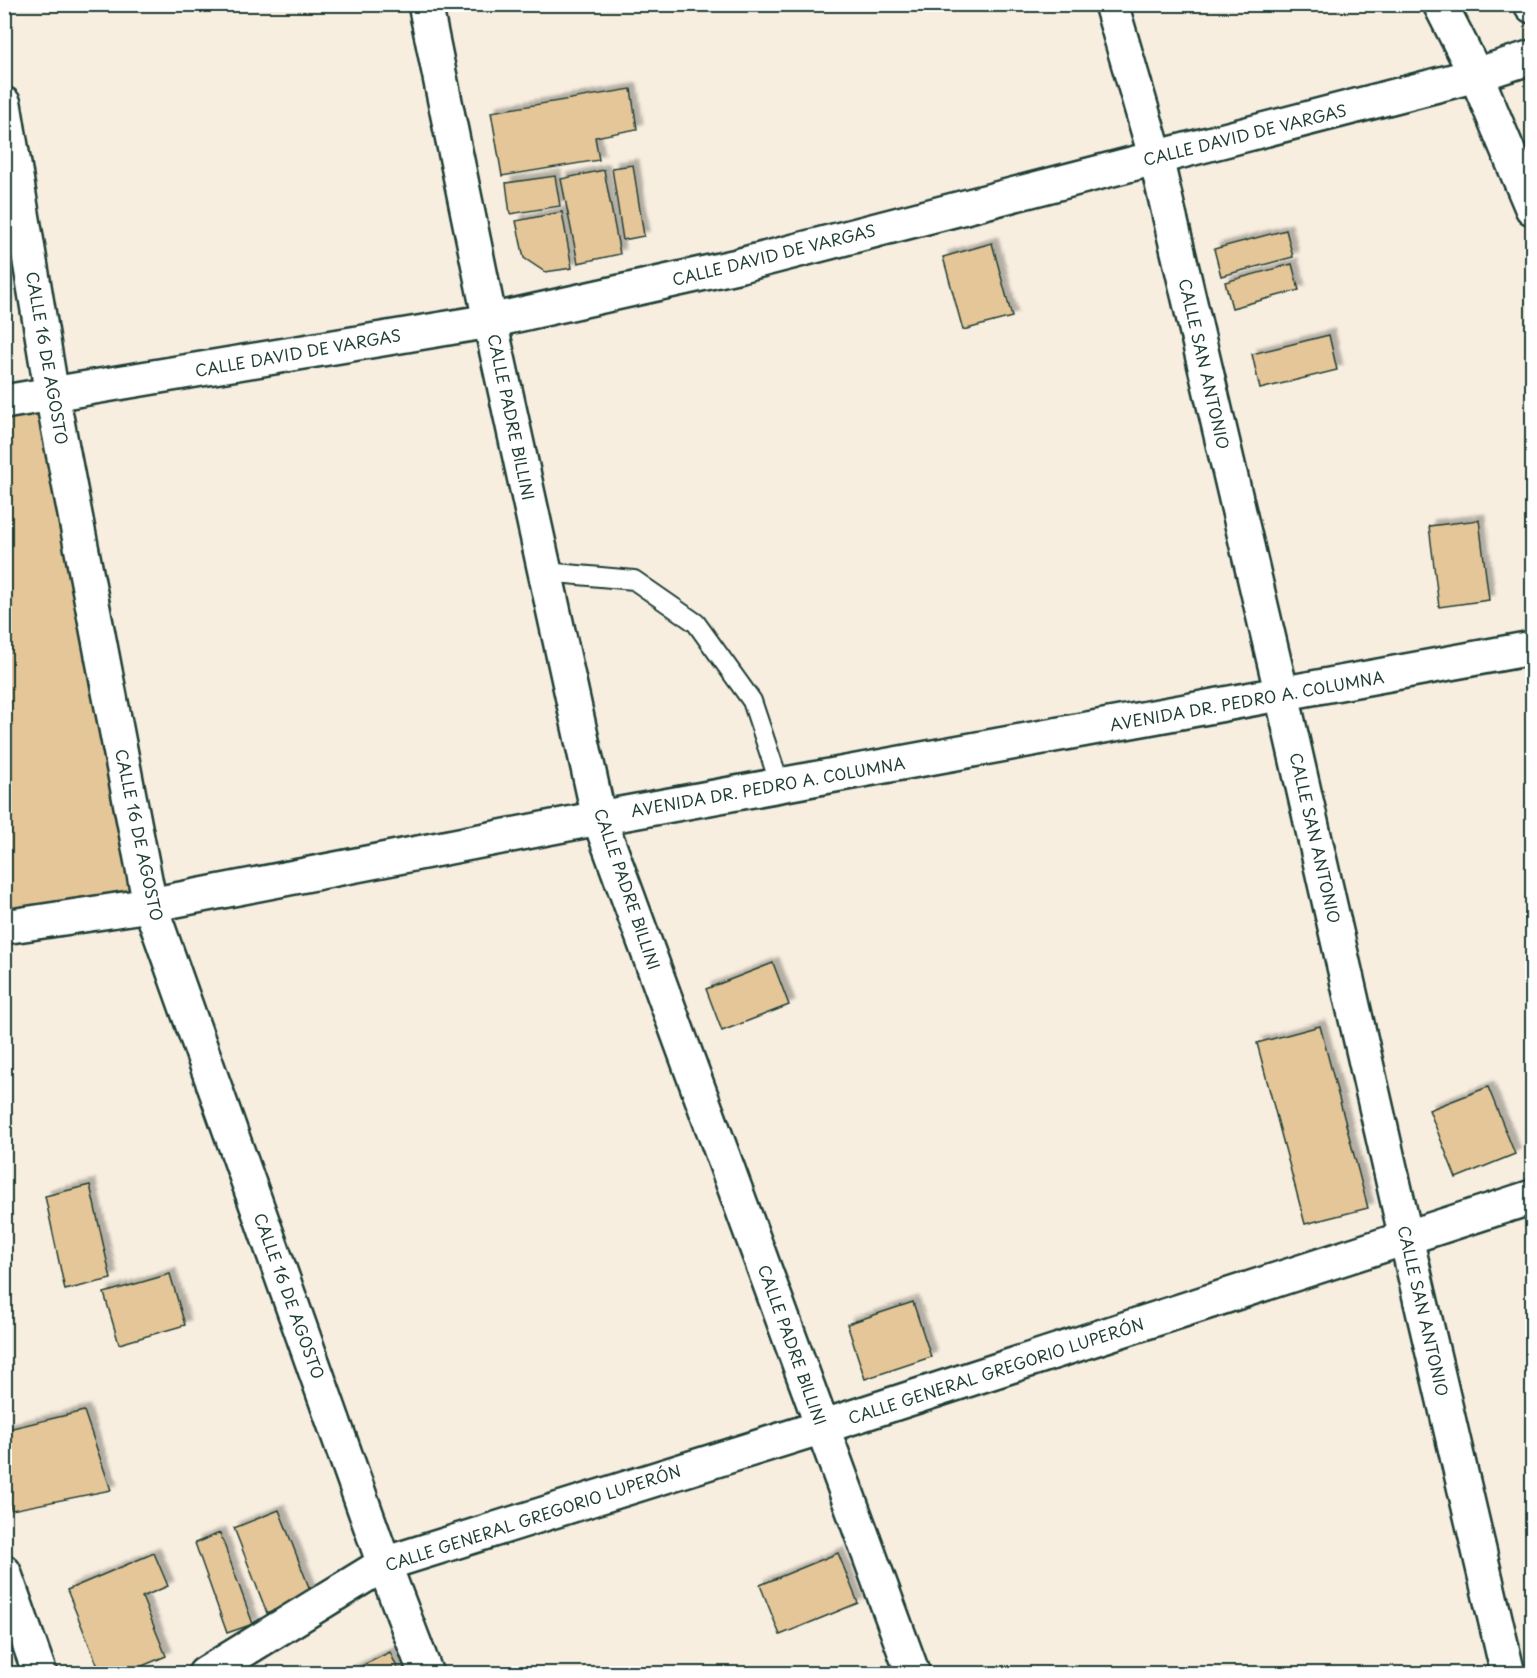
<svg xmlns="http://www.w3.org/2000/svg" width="1537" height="1678" viewBox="0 0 1537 1678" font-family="'Playpen Sans',sans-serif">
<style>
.building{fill:#e5c698;stroke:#1f3d34;stroke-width:1.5;filter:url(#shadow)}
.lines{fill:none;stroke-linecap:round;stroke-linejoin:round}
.lane-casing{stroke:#1f3d34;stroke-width:22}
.street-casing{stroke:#1f3d34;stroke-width:38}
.secondary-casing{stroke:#1f3d34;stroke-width:38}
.lane{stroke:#fff;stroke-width:18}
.street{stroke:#fff;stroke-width:33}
.secondary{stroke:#fff;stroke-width:33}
.labels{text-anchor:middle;stroke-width:5;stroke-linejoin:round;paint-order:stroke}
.street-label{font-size:16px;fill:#1f3d34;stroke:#fff}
</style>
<defs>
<filter id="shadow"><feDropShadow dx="5.5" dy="-5.5" stdDeviation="1.5" flood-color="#0004"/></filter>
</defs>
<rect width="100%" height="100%" fill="#f7eee0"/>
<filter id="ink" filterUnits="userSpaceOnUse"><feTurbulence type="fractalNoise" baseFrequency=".0167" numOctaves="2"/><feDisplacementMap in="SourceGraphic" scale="12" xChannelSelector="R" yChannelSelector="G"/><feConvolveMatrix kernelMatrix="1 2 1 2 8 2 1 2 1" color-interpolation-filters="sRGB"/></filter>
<g filter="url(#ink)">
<!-- building -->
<g class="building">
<path d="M631 89 637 129 595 137 599 160 502 176 491 112Z"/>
<path d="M633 165 644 236 623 240 612 168Z"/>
<path d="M604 170 620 254 578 263 561 179Z"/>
<path d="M555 176 560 206 510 214 506 183Z"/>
<path d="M562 212 572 268 545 272 524 258 516 221Z"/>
<path d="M1286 230 1293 257 1221 276 1214 249Z"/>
<path d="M992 243 1012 317 963 330 943 257Z"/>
<path d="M1292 264 1299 290 1232 308 1225 282Z"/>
<path d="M1329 335 1337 370 1260 389 1252 354Z"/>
<path d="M42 411 132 898 4 913V419Z"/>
<path d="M1479 520 1489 600 1439 607 1429 526Z"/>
<path d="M773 963 789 1005 722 1031 706 989Z"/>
<path d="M1320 1026 1368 1208 1305 1224 1257 1043Z"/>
<path d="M1488 1087 1515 1154 1456 1178 1429 1110Z"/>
<path d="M90 1185 111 1279 65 1290 45 1196Z"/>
<path d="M170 1274 185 1325 119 1344 104 1293Z"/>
<path d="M913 1302 931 1357 865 1379 847 1324Z"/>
<path d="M84 1411 111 1490 12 1510 4 1490V1430Z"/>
<path d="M279 1510 312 1595 267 1613 234 1528Z"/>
<path d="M220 1533 253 1624 227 1633 195 1543Z"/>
<path d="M154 1553 168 1586 142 1597 166 1656 123 1674H101L67 1590Z"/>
<path d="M838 1553 858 1603 780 1635 760 1585Z"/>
<path d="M390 1652 400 1674H345Z"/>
</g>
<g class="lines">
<defs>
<path id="lane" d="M545 572 634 580 696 623 752 701 780 785"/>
<g id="street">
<path d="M425 4 490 321 599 818 913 1674"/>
<path d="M1111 4 1156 158 1282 695 1406 1238 1508 1674"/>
<path d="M1440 4 1476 75 1532 208"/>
<path d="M1531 4 1532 6"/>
<path d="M4 104 52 395 150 905"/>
<path d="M4 402 490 321 737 266 1476 75 1532 57"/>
<path d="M4 1572 40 1674"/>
<path d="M205 1674 384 1564 822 1427 1532 1197"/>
</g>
<g id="secondary">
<path d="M150 905 384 1564 426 1674"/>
<path d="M4 927 150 905 599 818 1532 648"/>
</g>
</defs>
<!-- lane casing -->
<use href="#lane" class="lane-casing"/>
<!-- street casing -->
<use href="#street" class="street-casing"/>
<!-- secondary casing -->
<use href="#secondary" class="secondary-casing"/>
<!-- lane -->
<use href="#lane" class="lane"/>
<!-- street -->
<use href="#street" class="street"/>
<!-- secondary -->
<use href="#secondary" class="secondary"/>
</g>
</g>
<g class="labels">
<!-- street labels -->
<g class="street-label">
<text transform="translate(1245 135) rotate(-14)" y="6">CALLE DAVID DE VARGAS</text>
<text transform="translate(774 255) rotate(-14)" y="6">CALLE DAVID DE VARGAS</text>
<text transform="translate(298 353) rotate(-10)" y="6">CALLE DAVID DE VARGAS</text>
<text transform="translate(47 358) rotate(80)" y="6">CALLE 16 DE AGOSTO</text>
<text transform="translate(1204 364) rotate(77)" y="6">CALLE SAN ANTONIO</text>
<text transform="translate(511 417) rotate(78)" y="6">CALLE PADRE BILLINI</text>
<text transform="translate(1247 701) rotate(-10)" y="6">AVENIDA DR. PEDRO A. COLUMNA</text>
<text transform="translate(768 787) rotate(-10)" y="6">AVENIDA DR. PEDRO A. COLUMNA</text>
<text transform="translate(139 835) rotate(78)" y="6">CALLE 16 DE AGOSTO</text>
<text transform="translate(1315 838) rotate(77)" y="6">CALLE SAN ANTONIO</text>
<text transform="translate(627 889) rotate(71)" y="6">CALLE PADRE BILLINI</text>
<text transform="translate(289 1296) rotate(70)" y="6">CALLE 16 DE AGOSTO</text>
<text transform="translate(1423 1311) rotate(77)" y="6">CALLE SAN ANTONIO</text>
<text transform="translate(792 1345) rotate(70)" y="6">CALLE PADRE BILLINI</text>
<text transform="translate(996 1371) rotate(-18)" y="6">CALLE GENERAL GREGORIO LUPERÓN</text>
<text transform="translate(533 1518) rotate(-18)" y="6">CALLE GENERAL GREGORIO LUPERÓN</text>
</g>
</g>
<!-- margin -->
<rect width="1537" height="1678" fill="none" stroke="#fff" stroke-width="24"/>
<rect x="12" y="12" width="1513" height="1654" fill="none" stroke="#1f3d34" stroke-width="2" filter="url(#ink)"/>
</svg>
